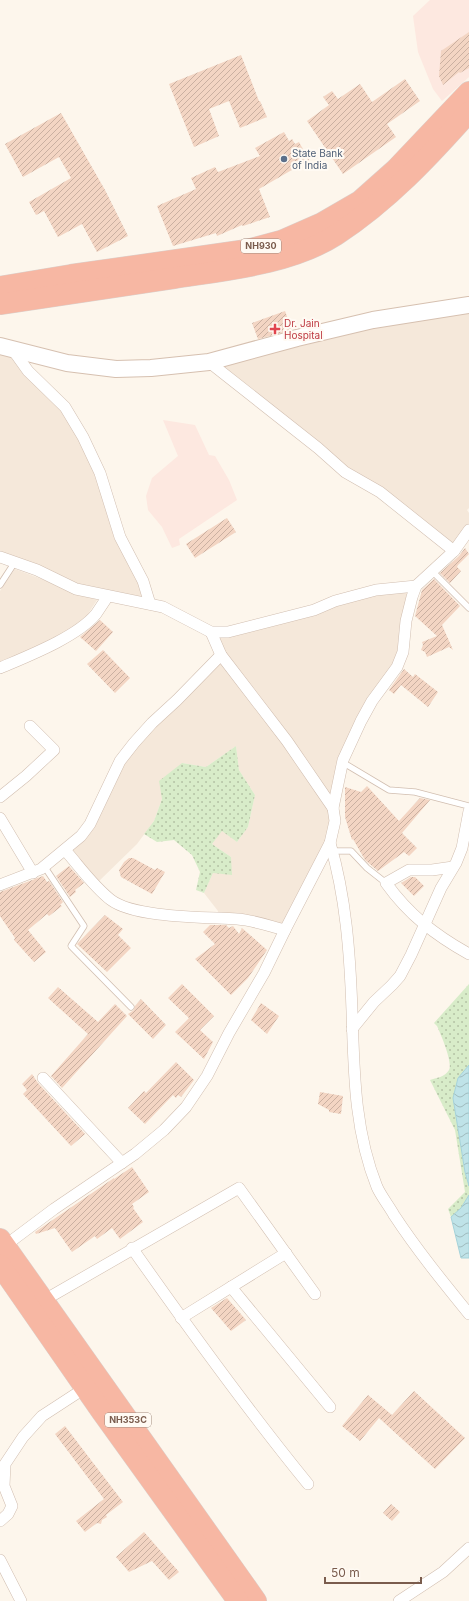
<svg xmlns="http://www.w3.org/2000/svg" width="469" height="1601" viewBox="0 0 469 1601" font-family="Inter,sans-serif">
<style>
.residential{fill:#f5e8da}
.commercial{fill:#fde8e0}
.grass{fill:url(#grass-dots)}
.water{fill:url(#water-waves);stroke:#a5d3da}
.building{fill:url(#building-hatch)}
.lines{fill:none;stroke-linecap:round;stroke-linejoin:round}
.lane-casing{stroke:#d1beb0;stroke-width:7}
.street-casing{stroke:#d1beb0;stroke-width:12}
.secondary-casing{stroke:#d6c0b0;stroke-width:18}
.highway-casing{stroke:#dad1cd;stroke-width:22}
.lane{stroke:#fff;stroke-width:5.5}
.street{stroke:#fff;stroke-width:11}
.secondary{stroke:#fff;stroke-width:16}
.highway{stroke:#f7b7a3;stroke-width:21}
.service-dot{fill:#5c6f8a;stroke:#fffaf3;stroke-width:1.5}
.health-dot{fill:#e0444e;stroke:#fffaf3;stroke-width:1.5}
.labels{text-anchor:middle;stroke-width:4;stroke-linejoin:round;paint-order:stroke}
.shield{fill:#fffaf3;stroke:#a28b7f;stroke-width:1}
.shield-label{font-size:9px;font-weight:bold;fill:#7a5c4d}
.service-label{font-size:10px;fill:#4e5e75;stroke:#fffaf3;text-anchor:start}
.health-label{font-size:10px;fill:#be3a42;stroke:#fffaf3;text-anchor:start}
</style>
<defs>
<pattern id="grass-dots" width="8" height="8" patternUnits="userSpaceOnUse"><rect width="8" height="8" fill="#d8ecc9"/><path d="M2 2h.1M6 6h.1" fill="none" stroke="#b4c2a5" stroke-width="1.8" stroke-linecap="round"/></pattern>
<pattern id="water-waves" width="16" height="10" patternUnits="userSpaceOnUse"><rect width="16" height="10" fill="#bfe3e8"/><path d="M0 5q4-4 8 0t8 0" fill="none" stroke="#a0bbbe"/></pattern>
<pattern id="building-hatch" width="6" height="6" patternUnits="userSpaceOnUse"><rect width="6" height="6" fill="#f3d5c3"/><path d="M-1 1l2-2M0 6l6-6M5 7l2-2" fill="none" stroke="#cab0a1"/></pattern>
</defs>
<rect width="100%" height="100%" fill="#fdf6ec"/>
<!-- residential -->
<g class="residential">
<path d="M469 310V508L467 510 469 513V526L450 546 224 371 221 365 296 344 298 347 309 344V341L321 337Z"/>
<path d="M0 346 13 350 83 437 150 604 76 589 0 557Z"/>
<path d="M15 569 97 600 84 620 57 639 0 665V591Z"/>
<path d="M416 586 403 652 351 740 335 821 285 930 217 918 218 911 204 893 213 873 231 857 212 844 222 830 237 842 248 827 255 795 239 770 236 746 206 767 182 763 162 799 154 821 137 844 95 885 66 850 81 836 120 761 222 656 211 632Z"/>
</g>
<!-- commercial -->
<g class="commercial">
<path d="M430 0H469V77L442 101 433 89 418 52 413 16Z"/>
<path d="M163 420 195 425 209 455 215 456 229 480 237 500 179 539 180 545 172 548 162 527 148 510 146 496 152 478 178 456Z"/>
</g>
<!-- grass -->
<g class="grass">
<path d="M236 746 239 770 255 795 248 827 237 842 222 831 212 844 231 857 232 875 213 873 204 893 196 890 200 872 192 855 174 840 157 842 144 834 154 821 162 799 159 781 182 763 206 767Z"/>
<path d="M469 984V1065L458 1078 453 1098 465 1172 469 1186V1195L461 1208 451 1217 448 1209 465 1192 455 1130 430 1080C436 1078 445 1077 449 1070 453 1062 441 1035 437 1026L434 1023Z"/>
</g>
<!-- water -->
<g class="water">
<path d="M469 1065V1186L465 1172 453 1098 458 1078Z"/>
<path d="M469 1195V1258H461L451 1217 461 1208Z"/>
</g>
<!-- building -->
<g class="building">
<path d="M469 32V68L460 73 459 72 443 85 439 76 441 51Z"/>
<path d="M241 55 259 101H260L267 117 240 128 229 101 209 109 219 136 194 147 169 84Z"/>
<path d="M405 79 420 101 387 124 396 137 343 174 307 121 329 105 323 97 332 91 338 99 360 84 372 102Z"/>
<path d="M61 113 105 190 128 236 97 252 82 224 58 237 44 211 36 215 29 202 71 178 59 157 23 177 5 144Z"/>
<path d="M284 132 289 141 292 139 295 144 299 142 309 160 259 189 270 217 243 226 242 225 217 236 216 233 173 246 157 206 196 189 191 178 215 167 218 172 260 156 255 148Z"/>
<path d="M285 311 292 330 258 339 252 323Z"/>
<path d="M227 518 236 532 195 558 186 544Z"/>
<path d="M465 548 469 554 458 565 457 567 461 571 450 583 440 573 459 556Z"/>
<path d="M434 579 460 606 442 625 453 650 449 647 427 657 425 652 421 650 423 645 422 642 437 636 415 616 422 590Z"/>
<path d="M100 620 113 632 96 651 80 637Z"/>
<path d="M103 650 130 678 115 693 87 664Z"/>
<path d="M404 669 413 677 415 674 438 692 428 707 401 685 394 694 389 690Z"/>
<path d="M367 786 399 821 420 798 430 800 402 833 417 848 409 856 404 852 378 871 365 860 353 839 352 840 345 817V787L361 792Z"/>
<path d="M129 858H133L155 870 157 868 165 872 152 894 121 877 119 870 124 862Z"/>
<path d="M69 866 84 883 75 890 76 892 70 897 56 876Z"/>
<path d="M43 876 47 882 49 881 63 902 60 905 62 906 49 916 47 914 28 930 46 952 34 962 14 940 15 938 0 916V892Z"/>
<path d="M411 877H415L424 886 414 896 401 883Z"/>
<path d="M105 915 123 929 118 935 131 948 107 972 77 944Z"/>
<path d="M210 925H226L229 928 233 926 239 934 242 928 267 950 248 978 231 995 195 959 215 944 203 932Z"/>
<path d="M182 984 214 1016 200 1030 213 1042 204 1059 175 1032 189 1018 168 998Z"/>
<path d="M58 987 98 1022 115 1004 127 1016 62 1088 51 1076 88 1034 48 998Z"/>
<path d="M141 999 166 1025 153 1039 128 1014 134 1010 135 1006Z"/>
<path d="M261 1003 279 1016 267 1034 251 1020Z"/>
<path d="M176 1062 194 1080 181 1097 178 1095 176 1098 173 1095 145 1124 128 1108 144 1091 146 1093Z"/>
<path d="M32 1074 38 1083 85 1134 71 1146 23 1094 27 1090 22 1084Z"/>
<path d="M320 1092 343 1096 341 1114 329 1112V1110L318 1104Z"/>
<path d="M132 1167 149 1192 132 1204 134 1207 133 1208 143 1222 120 1239 112 1228 97 1239 95 1236 72 1252 55 1228 36 1234 35 1232 114 1178V1179Z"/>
<path d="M227 1298 246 1320 231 1331 211 1308Z"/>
<path d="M414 1391 465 1438 435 1469 379 1418 360 1441 342 1426 368 1395 392 1415Z"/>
<path d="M65 1426 123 1502 106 1515 107 1517 102 1520 101 1524 97 1523 85 1532 76 1521 104 1499 55 1434Z"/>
<path d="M391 1504 400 1512 392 1521 383 1513Z"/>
<path d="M144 1532 179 1572 169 1580 152 1561 129 1572 116 1557Z"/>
</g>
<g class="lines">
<defs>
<g id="lane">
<path d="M432 571 469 608"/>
<path d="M0 585 15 562"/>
<path d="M342 762 389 790 415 792 469 806"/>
<path d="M332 851H351L367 868 386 883"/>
<path d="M44 866 84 926 71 946 131 1007"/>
</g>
<g id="street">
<path d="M13 350 28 371 65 407 83 437 100 473 120 537 143 581 150 604"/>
<path d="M209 362 318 448 345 472 380 492 454 551"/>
<path d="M0 557 37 570 76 589 163 607 211 632H228L314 610 335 601 376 590 416 586"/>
<path d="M211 632 221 655 287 741 333 808"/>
<path d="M0 668C28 656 77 637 96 614 100 608 104 602 108 596"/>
<path d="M0 797 26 776 54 750 30 726"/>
<path d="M0 818 33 873"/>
<path d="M330 843C346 897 350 954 352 1011 354 1070 354 1130 377 1187 381 1196 389 1206 394 1215 417 1250 443 1282 469 1314"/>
<path d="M65 850C80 867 93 886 111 900 135 918 206 917 237 919 253 920 269 926 285 930"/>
<path d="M453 867 432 870H409L386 883C409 915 435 935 469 954"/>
<path d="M0 885 41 869 81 836 90 824 120 761 134 743 152 723 177 700 221 655"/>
<path d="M352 1029 374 1002 392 985 400 976 411 955 441 888 456 863 462 848 469 811"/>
<path d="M43 1078 122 1163"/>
<path d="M2 1248 54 1209 135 1154 164 1130 186 1107 207 1076 229 1033 264 973 285 930 330 843 335 821 333 808 343 760 361 721 372 701 397 667 403 652 406 621 412 597 416 586 454 551 469 530"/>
<path d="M132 1248C189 1329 246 1408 308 1484"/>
<path d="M231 1287 330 1407"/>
<path d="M41 1302 239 1188 315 1294"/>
<path d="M181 1318 286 1253"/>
<path d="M0 1521 8 1514 12 1506 4 1486 5 1464 23 1437 42 1416 85 1388"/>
<path d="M0 1560 21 1601"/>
<path d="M399 1601 443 1572 469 1548"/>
</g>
<path id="secondary" d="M0 346 67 363 116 369 151 368 209 362 297 338 373 320 469 305"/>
<g id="highway">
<path d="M0 287 71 275 247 250 281 241 322 223 360 201 396 169 469 92"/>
<path d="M0 304C58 295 116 287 174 278 226 270 291 264 336 235 388 201 429 157 469 112"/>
<path d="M0 1239 256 1601"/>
<path d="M0 1265 102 1412 238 1601"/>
</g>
</defs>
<!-- lane casing -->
<use href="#lane" class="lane-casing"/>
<!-- street casing -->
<use href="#street" class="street-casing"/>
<!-- secondary casing -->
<use href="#secondary" class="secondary-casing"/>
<!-- highway casing -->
<use href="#highway" class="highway-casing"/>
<!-- lane -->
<use href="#lane" class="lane"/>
<!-- street -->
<use href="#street" class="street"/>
<!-- secondary -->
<use href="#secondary" class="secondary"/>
<!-- highway -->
<use href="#highway" class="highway"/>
</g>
<!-- markers -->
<circle class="service-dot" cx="284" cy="159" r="4"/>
<path class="health-dot" d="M273 323h4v4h4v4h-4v4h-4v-4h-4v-4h4z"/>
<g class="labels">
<!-- shield labels -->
<g class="shield">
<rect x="241" y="239" width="40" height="14" rx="3"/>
<rect x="105" y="1413" width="46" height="14" rx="3"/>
</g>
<g class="shield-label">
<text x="261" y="249">NH930</text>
<text x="128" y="1423">NH353C</text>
</g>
<!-- service labels -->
<g class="service-label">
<text x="292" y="157">State Bank<tspan x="292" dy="12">of India</tspan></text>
</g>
<!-- health labels -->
<g class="health-label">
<text x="284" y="327">Dr. Jain<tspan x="284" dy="12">Hospital</tspan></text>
</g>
</g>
<!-- scale -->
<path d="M325 1577v6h96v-6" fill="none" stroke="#7a5c4d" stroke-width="2"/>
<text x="331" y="1577" font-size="12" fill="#7a5c4d" stroke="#fffaf3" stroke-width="3" paint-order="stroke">50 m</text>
</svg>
